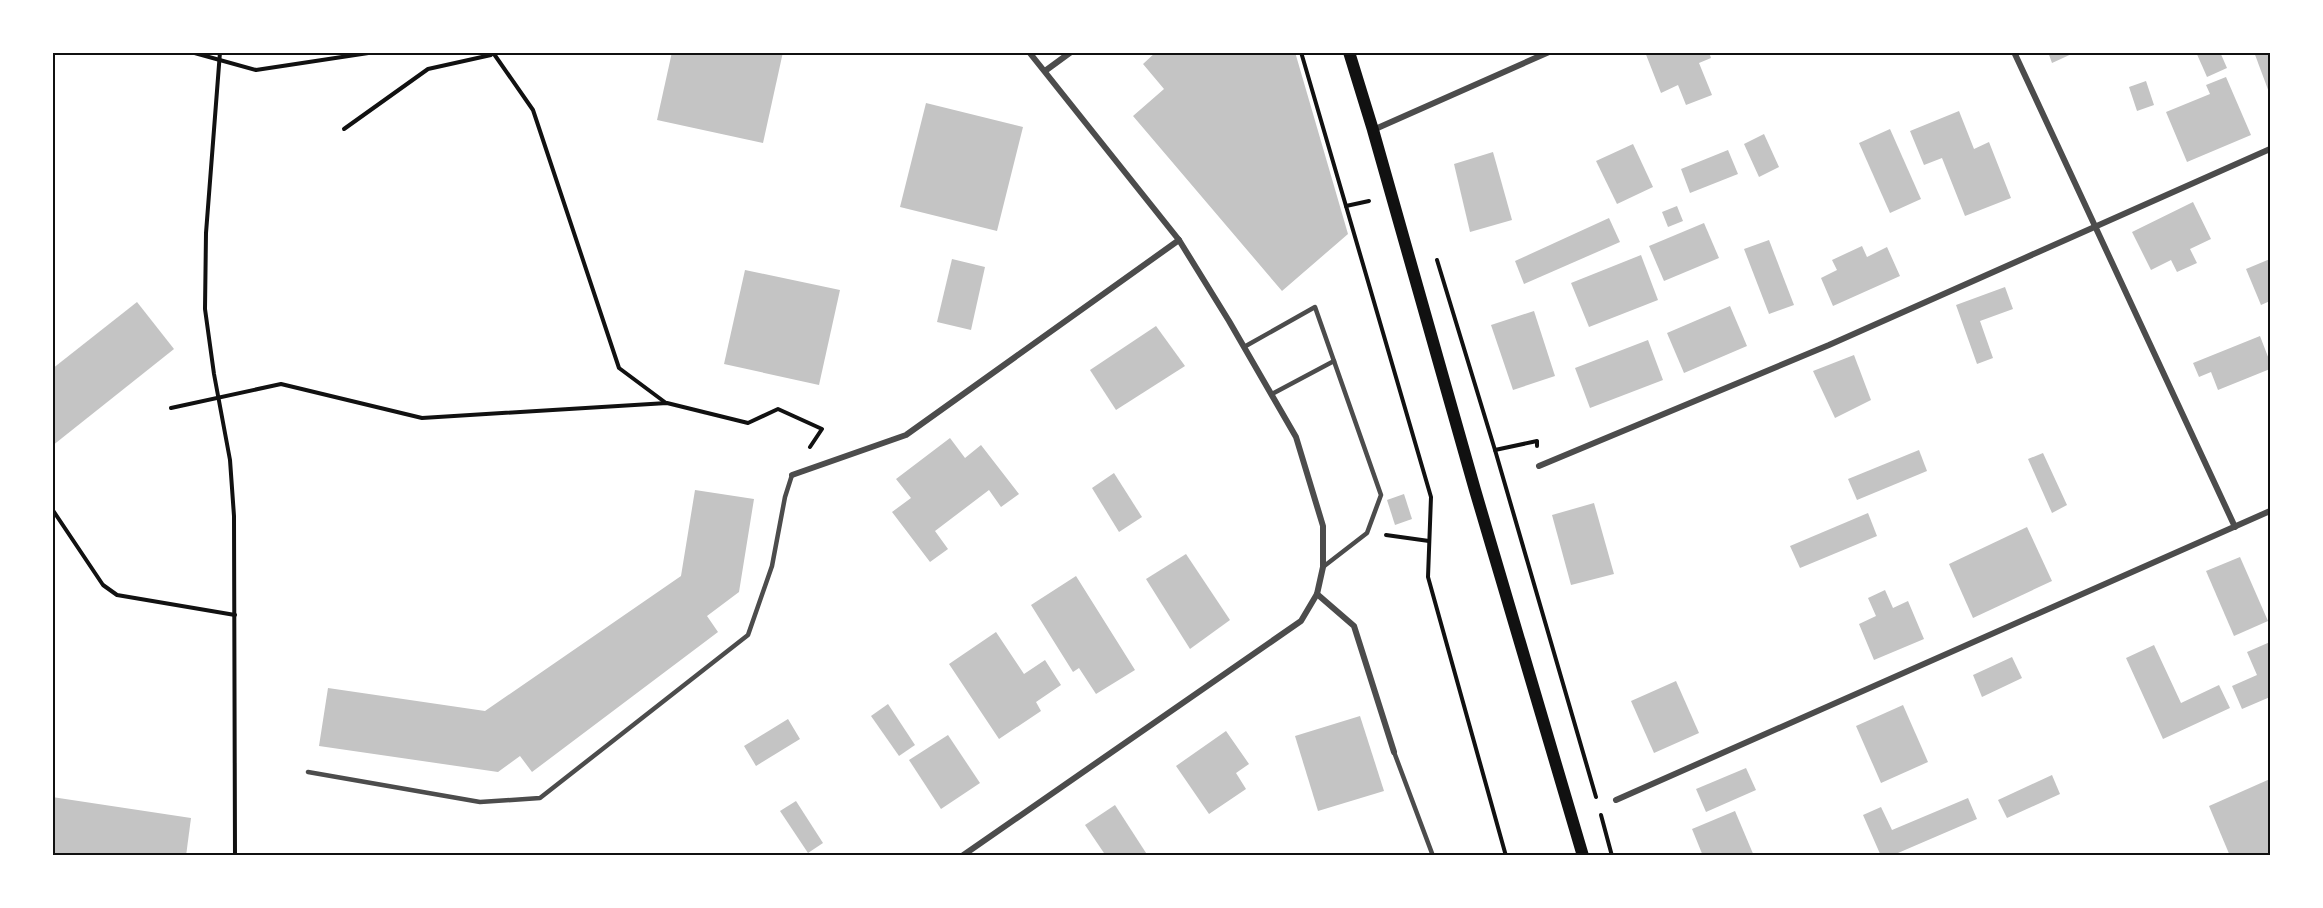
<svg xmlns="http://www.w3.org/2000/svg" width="2323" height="908" viewBox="0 0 2323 908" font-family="'Fira Sans',sans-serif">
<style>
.building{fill:#c4c4c4}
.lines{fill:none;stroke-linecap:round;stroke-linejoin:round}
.path{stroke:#111;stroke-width:4}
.service{stroke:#4c4c4c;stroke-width:4.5}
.minor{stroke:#4c4c4c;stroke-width:6}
.secondary{stroke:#111;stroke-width:12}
.neatline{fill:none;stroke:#111;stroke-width:2}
</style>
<rect width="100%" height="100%" fill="#fff"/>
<!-- building -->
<g class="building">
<path d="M672 52H783L763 143 657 120Z"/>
<path d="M1156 52H1295L1348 234 1282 291 1133 116 1164 89 1143 64Z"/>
<path d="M1645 52H1709L1711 58 1699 63 1712 95 1686 105 1678 85 1661 93Z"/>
<path d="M2048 52H2076L2052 63Z"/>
<path d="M2196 52H2220L2227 68 2207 77Z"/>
<path d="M2254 52H2270V95Z"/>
<path d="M2226 77 2251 135 2187 162 2166 112 2210 94 2206 85Z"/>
<path d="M2146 81 2154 105 2137 111 2129 87Z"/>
<path d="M926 103 1023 127 997 231 900 207Z"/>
<path d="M1959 111 1974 149 1989 142 2011 198 1965 216 1942 158 1924 165 1910 131Z"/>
<path d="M1890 129 1921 199 1890 213 1859 143Z"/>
<path d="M1764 134 1779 167 1759 177 1744 144Z"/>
<path d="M1633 144 1653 187 1617 204 1596 161Z"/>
<path d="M1728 150 1738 174 1690 193 1681 169Z"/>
<path d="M1493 152 1512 220 1470 232 1454 164Z"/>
<path d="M2193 202 2211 239 2190 249 2197 263 2177 272 2171 260 2151 270 2132 232Z"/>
<path d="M1677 206 1683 221 1668 227 1662 212Z"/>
<path d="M1609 218 1620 242 1524 284 1515 261Z"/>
<path d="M1704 223 1719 258 1664 281 1649 246Z"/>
<path d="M1769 240 1794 305 1769 314 1744 249Z"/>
<path d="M1862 246 1867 257 1887 247 1900 276 1833 306 1821 278 1837 270 1832 260Z"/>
<path d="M1641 255 1658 300 1589 327 1571 283Z"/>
<path d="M952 259 985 267 971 330 937 322Z"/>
<path d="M2270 259V301L2261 305 2246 269Z"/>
<path d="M745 270 840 290 819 385 724 364Z"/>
<path d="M2005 287 2013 309 1980 321 1993 358 1977 364 1956 305Z"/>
<path d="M137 302 174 349 52 446V369Z"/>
<path d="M1730 306 1747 346 1684 373 1667 333Z"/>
<path d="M1534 311 1555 376 1513 390 1491 325Z"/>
<path d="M1156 326 1185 366 1116 410 1090 370Z"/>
<path d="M2260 336 2270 362V369L2218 390 2211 372 2199 377 2193 363Z"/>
<path d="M1648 340 1663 380 1590 408 1575 368Z"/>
<path d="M1854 355 1871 400 1835 418 1813 371Z"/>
<path d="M950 438 965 458 981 445 1019 494 1001 507 989 490 935 531 948 549 930 562 892 512 911 498 896 479Z"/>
<path d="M1919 450 1927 471 1857 500 1848 479Z"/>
<path d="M2043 453 2067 505 2052 513 2028 459Z"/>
<path d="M1114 473 1142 517 1119 532 1092 488Z"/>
<path d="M695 490 754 499 739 592 707 616 718 632 532 772 520 756 498 772 319 746 328 688 485 711 681 576Z"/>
<path d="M1404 494 1412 519 1395 525 1387 500Z"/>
<path d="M1594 503 1614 574 1571 585 1552 515Z"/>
<path d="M1868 513 1877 536 1800 568 1790 546Z"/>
<path d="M2027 527 2052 581 1973 618 1949 564Z"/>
<path d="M1186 554 1230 620 1190 649 1146 579Z"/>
<path d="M2240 557 2268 621 2234 636 2206 571Z"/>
<path d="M1076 576 1135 670 1096 694 1079 668 1073 672 1031 605Z"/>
<path d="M1885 590 1893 608 1908 601 1924 639 1874 660 1859 624 1876 616 1868 598Z"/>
<path d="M996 632 1024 674 1045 660 1061 685 1036 702 1041 711 999 739 949 664Z"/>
<path d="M2270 642V697L2242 709 2232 686 2257 675 2247 652Z"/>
<path d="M2154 645 2181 703 2219 685 2230 708 2163 739 2126 658Z"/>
<path d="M2012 657 2022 678 1982 697 1973 675Z"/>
<path d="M1676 681 1699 733 1654 753 1631 701Z"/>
<path d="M888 704 915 745 899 756 871 716Z"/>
<path d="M1903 705 1928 762 1881 783 1856 726Z"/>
<path d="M1360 716 1384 791 1318 811 1295 736Z"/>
<path d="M788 719 800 739 756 766 744 746Z"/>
<path d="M1226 731 1249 764 1236 773 1246 789 1209 814 1176 766Z"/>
<path d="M948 735 980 783 941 809 909 760Z"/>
<path d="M1746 768 1756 790 1706 812 1696 789Z"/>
<path d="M2052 775 2060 794 2007 818 1998 800Z"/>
<path d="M2270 779V856H2230L2209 806Z"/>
<path d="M52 797 191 818 186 856H52Z"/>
<path d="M1968 798 1977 819 1891 856H1881L1863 815 1881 807 1892 830Z"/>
<path d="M796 801 823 843 808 853 780 811Z"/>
<path d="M1115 805 1148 856H1106L1085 825Z"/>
<path d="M1735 811 1754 856H1703L1692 829Z"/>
</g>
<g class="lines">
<!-- path -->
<g class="path">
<path d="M191 52 256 70 375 52"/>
<path d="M220 52 206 233 205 309 214 374 230 460 234 516 235 856"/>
<path d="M476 52 494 54 533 110 619 368 666 403"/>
<path d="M1301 52 1431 497 1428 577 1506 856"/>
<path d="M344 129 428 69 491 55"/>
<path d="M1346 206 1369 201"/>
<path d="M1437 260 1495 450 1596 797"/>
<path d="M171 408 281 384 422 418 667 403 748 423 778 409 822 429 810 447"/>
<path d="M1495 450 1537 441V446"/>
<path d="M52 509 103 585 117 595 235 615"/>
<path d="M1386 535 1429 541"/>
<path d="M1601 815 1612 856"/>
</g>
<!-- service -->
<g class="service">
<path d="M1244 347 1315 307 1381 495 1367 533 1323 567"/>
<path d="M1272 394 1334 361"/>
<path d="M1394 752 1433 856"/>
<path d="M308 772 480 802 540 798 748 635 772 566 785 497 792 475"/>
</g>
<!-- minor -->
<g class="minor">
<path d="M2014 52 2235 527"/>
<path d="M1045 71 1071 52"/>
<path d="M1373 130 1549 52"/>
<path d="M1539 466 1829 345 2270 149"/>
<path d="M792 475 906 435 1179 240"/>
<path d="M1317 594 1354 626 1394 752"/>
<path d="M1616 800 2270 511"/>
<path d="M962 856 1301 621 1317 594 1323 567V526L1296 437 1229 321 1179 240 1029 52"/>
</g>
<!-- secondary -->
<path class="secondary" d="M1349 52 1373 130 1475 490 1583 856"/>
</g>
<!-- border -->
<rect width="2323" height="908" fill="none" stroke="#ffffff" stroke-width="108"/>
<rect x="54" y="54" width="2215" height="800" class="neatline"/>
</svg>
